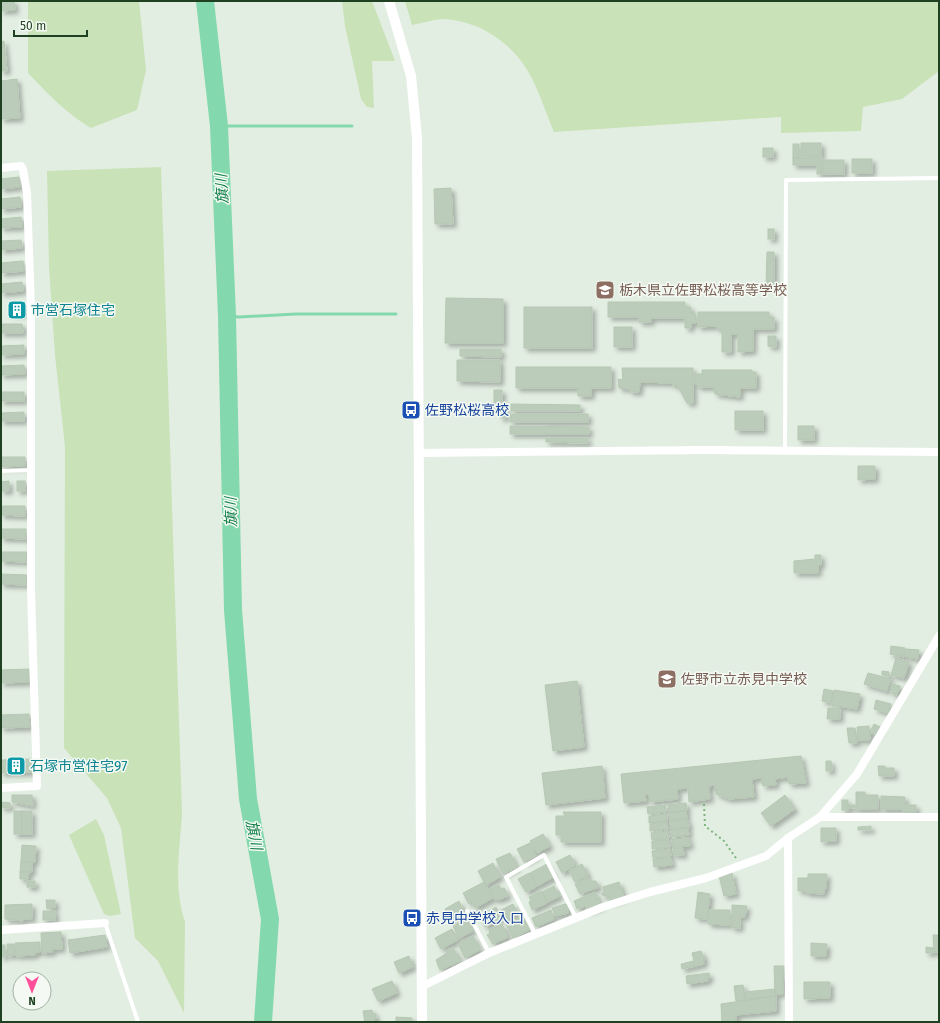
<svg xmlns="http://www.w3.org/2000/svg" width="940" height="1023" viewBox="0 0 940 1023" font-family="'Fira Sans','Noto Sans JP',sans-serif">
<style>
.green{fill:#c9e2b8}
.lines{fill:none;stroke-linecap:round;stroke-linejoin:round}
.stream{stroke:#83d9ad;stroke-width:3}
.river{stroke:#83d9ad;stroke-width:18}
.building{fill:#bcccba;stroke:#b5c8b3;filter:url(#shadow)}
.path{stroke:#7eb57f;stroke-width:2;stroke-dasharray:2 3;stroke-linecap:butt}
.service{stroke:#fff;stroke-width:4}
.minor{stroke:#fff;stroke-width:8}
.tertiary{stroke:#fff;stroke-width:10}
.labels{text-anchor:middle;stroke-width:3;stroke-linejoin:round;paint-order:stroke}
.education-label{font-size:14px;fill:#785e54;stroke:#f4faf3;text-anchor:start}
.culture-label{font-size:14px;fill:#0d838f;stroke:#f4faf3;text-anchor:start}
.transit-label{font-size:14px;fill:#164399;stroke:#f4faf3;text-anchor:start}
.water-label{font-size:15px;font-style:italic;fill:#127f48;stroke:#f4faf3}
</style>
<defs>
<filter id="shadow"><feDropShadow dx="3.5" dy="3.5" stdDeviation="2" flood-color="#0004"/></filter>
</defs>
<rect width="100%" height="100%" fill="#e3eee2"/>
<!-- green -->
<g class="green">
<path d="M28 1H139L146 70 137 110 91 128C67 114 48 94 28 73Z"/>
<path d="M342 1H372L395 61H372L374 108 367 107 361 99 345 26Z"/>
<path d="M405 1H939V71L902 99 863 107 861 131 781 133V117L554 132C536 88 530 56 486 31 474 24 456 19 442 19 432 20 422 23 412 25Z"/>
<path d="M161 167 182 813C180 848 173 888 185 922L184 1013 158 961 135 938 121 828 107 798 64 748 65 447 55 355 49 267 47 171Z"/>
<path d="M96 819 104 835 121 914 110 916 104 914 69 835Z"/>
</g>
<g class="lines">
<!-- stream -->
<g class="stream">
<path d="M219 126H352"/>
<path d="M227 316 239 317 296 314H396"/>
</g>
<!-- river -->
<path class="river" d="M205 1 219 126 227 316 233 610 248 799 270 919 263 1022"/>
</g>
<!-- building -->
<g class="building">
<path d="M1 1H14L15 10 1 11Z"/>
<path d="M4 41 7 71H1V42Z"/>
<path d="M17 79 20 118 1 119V81Z"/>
<rect x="801" y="143" width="20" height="13"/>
<rect x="793" y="144" width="6" height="14"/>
<rect x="763" y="148" width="10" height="9"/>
<rect x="793" y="158" width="29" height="7"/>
<rect x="852" y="159" width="20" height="14"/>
<rect x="823" y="160" width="21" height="14"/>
<rect x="817" y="167" width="5" height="7"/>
<path d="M19 177 20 187 1 189V179Z"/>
<path d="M451 188 453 224H435L434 189Z"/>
<path d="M20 197 21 207 1 209V199Z"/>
<path d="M21 217 22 227 1 228V219Z"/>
<rect x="768" y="229" width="6" height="10"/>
<path d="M21 240 22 248 1 250V241Z"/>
<path d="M767 252H774V286H766Z"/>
<path d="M23 261 24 271 1 273V263Z"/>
<path d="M22 282 23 291 1 293V284Z"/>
<path d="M446 298 503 299V343H445Z"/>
<path d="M608 302H685V307H691V314H696V323H691V328H685V318H651V322H639V317H608Z"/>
<path d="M10 305H23V314H11Z"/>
<rect x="524" y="307" width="68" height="41"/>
<path d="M698 312H769V318L774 317V329H753V351L738 352V334H731V352H722V329H717V326L698 327Z"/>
<path d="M1 324H22L23 333H1Z"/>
<rect x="614" y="327" width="18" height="20"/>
<path d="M768 336H776V347L768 346Z"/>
<path d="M24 345V354L1 355V346Z"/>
<path d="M460 349H501V357L460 356Z"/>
<path d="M457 360H500V382L457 381Z"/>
<path d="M24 365 25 374 1 375V366Z"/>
<path d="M516 367H611V388H591V396H578V388H516Z"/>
<path d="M622 368H693V403H687L677 385 673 386V383L640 382 639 392H630V389L619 388 618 379 623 380Z"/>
<path d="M702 370H752V372H756V388H740V397L715 394 714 387H698V384H695V374H702Z"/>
<path d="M494 390H502V407H506V418H500V410H494Z"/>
<rect x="1" y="392" width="23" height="9"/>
<path d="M511 404 580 405V411H511Z"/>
<rect x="735" y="411" width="28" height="19"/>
<path d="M24 412V421H1V413Z"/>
<rect x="510" y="414" width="78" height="8"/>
<path d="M510 426 589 427V434H510Z"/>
<rect x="798" y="426" width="16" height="14"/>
<path d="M546 438H588V443L546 442Z"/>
<path d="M1 457H25V466L1 467Z"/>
<path d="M858 466H875V479L858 480Z"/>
<path d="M9 481V491H1V482Z"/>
<rect x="17" y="481" width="8" height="10"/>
<path d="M1 506H25V516L1 515Z"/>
<path d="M1 529H26V539L1 538Z"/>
<path d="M1 552H27V562L1 561Z"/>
<path d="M815 555H821V565H818V573H794V561L815 559Z"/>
<path d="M1 574 27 575V585L1 584Z"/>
<path d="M891 646 905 648 904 657 890 654Z"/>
<path d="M906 649 919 650 918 659 906 657Z"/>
<path d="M896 658 909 662 904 678 891 675Z"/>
<path d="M29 669V682L1 683V670Z"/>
<path d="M882 671 889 672V676L882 675Z"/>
<path d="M868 673 891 679 887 691 864 684Z"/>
<path d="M577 681 584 747 553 751 545 685Z"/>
<path d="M892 684 900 686 897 695 890 692Z"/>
<path d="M824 689 833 691 831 702 822 701Z"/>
<path d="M834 690 860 694 857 709 831 705Z"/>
<path d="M876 700 891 704 888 713 874 709Z"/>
<path d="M828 708H840V719H827Z"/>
<path d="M29 714 30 727 1 728V715Z"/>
<path d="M874 724 880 727 876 735 870 732Z"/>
<path d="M869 726 870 740H858L857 727Z"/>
<path d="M847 728H855L857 743H849Z"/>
<path d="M801 756 806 783 789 784 788 777 775 779 776 785 763 786 762 778 752 779 754 797 729 799 716 794 715 785 709 786 710 799 689 802 688 788 677 789 678 799 650 802 649 794 645 795 646 801 624 803 621 774Z"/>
<path d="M32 759V772L1 773V760Z"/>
<path d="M826 761H831L832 771H826Z"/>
<path d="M602 766 605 798 546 805 542 773Z"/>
<path d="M878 766H885V768H894V776H879Z"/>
<path d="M856 792H865V795H878V809H856Z"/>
<path d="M12 795H32L33 806 12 802Z"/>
<path d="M785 795 795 809 771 826 761 813Z"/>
<path d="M881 796 905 797V805H916V812H903V809H881Z"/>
<rect x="842" y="800" width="6" height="10"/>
<path d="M1 802 10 803V808L1 807Z"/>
<path d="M686 803 687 810 669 812 668 805Z"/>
<path d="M665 805 666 812 648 814 647 807Z"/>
<rect x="848" y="805" width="7" height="3"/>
<rect x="14" y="811" width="8" height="23"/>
<rect x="22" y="811" width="10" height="23"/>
<path d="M686 811 687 818 670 820 669 813Z"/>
<path d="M563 812H601V842H561V835H556V816H565Z"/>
<path d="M667 814V821L649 823V816Z"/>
<path d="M688 820 689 827 671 829 670 821Z"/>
<path d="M667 822 668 829 650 831V824Z"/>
<path d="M871 826V830H858V827Z"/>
<path d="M688 828 689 835 672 837 671 830Z"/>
<path d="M821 828H836V841L821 842Z"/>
<path d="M668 831 669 838 652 840 651 833Z"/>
<path d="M543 834 550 846 537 853 530 841Z"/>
<path d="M689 838 690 846 673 847 672 839Z"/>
<path d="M669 840 670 847 652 849V841Z"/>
<path d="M530 843 536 856 524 862 517 849Z"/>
<path d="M22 845 36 846 35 862 21 861Z"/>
<path d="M673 848H683L684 855H674Z"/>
<path d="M670 849 671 856 653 858 652 851Z"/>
<path d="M510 853 517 867 503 874 496 859Z"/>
<path d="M570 855 576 865 562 873 556 862Z"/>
<path d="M671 858 672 865 654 867 653 859Z"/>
<path d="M21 861 32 862V872H20Z"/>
<path d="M493 863 500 877 486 885 478 871Z"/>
<path d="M547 864 554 877 537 886 530 873Z"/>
<path d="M582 864 588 875 575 882 569 871Z"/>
<path d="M20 872H29L28 879H20Z"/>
<path d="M529 873 536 887 526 892 518 879Z"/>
<path d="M732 873 736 894 724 896 719 876Z"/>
<path d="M808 874H827L826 889H824V894L806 893V891H798V878H808Z"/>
<path d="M588 877 589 881H596L599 887 580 894 575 884Z"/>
<rect x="27" y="881" width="8" height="6"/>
<path d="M484 882 493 898 475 908 472 902 469 904 463 893Z"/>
<path d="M619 882 624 897 610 902 608 896H604L601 894 604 892 603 887Z"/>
<path d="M499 885 501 889 504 888 508 896 498 900 497 899 495 900 490 889Z"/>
<path d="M554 886 560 896 548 902 542 892Z"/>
<path d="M541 891 547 903 532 910 529 902 531 901 529 897Z"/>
<path d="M595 892 601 906 587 911 585 906 577 909 574 901Z"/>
<path d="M698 892 710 894 707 919 695 918Z"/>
<path d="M46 900H55V908L47 909Z"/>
<path d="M459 901 464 913 450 920 445 909Z"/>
<path d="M32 904V919H23V921L5 919V905Z"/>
<path d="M513 904 518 913 506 920 501 910Z"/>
<path d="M565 904H567L569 907 568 913 555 916 552 908Z"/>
<path d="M732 905 747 906 745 917H732Z"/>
<path d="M496 907 502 918 485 927 480 916Z"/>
<path d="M551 910 554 919 536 927 532 918Z"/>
<path d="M708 910H730V925L708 924Z"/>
<rect x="43" y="911" width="12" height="9"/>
<path d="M523 916 529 930 513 938 506 924Z"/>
<path d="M467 919 473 931 459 938 453 926Z"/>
<rect x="732" y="919" width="8" height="9"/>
<path d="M502 924 508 937 493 944 487 935 490 933 489 930Z"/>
<path d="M452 929 458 940 441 949 435 938Z"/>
<path d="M61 932 62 949H52L53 952 42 953 41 933Z"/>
<path d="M105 935 107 947 70 953 68 940Z"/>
<path d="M933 935H939V952H934Z"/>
<path d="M473 936 480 950 465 958 458 944Z"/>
<path d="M40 942V952L35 953V955L16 956 15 943Z"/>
<path d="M811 943 827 944 826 956H811Z"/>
<path d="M7 944H14V955L8 956Z"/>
<rect x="1" y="945" width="4" height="12"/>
<path d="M926 947 933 948V953H926Z"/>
<path d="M453 948 461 961 440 970 436 960 447 953 446 950Z"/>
<path d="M701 951 705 960H703L704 964 682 969 681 964 694 961 692 953Z"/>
<path d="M409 956 413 967 399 973 394 962Z"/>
<path d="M774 966H784L783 994H775Z"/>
<path d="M709 973 710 978 707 979 708 981 687 984 686 976Z"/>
<path d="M392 981 397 993 378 1001 372 989Z"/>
<path d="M804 982H830V998L804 999Z"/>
<path d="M743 985 745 1000 736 1001 734 986Z"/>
<path d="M775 989 776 996 746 999 745 992Z"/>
<path d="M776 996V1011L736 1015V1022H722L721 1004Z"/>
<path d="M372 1010 373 1014 375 1013 376 1019 374 1020V1022H365L363 1011Z"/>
<path d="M396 1017 412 1018V1022H396Z"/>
</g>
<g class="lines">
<!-- path -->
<path class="path" d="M704 804 705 826 724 841 736 858"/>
<!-- service -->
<g class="service">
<path d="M785 450 786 180 939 178"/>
<path d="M1 471 31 470"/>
<path d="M467 911 489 953"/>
<path d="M105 923 138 1022"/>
<path d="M535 934 506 877 544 855 576 918"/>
</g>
<!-- minor -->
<g class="minor">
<path d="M1 168 21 166 23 169 27 193 31 310V591L37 786 1 788"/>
<path d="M419 453 705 450 939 452"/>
<path d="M820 817H939"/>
<path d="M788 838 789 1022"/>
<path d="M1 930 105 923"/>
<path d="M421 987 489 953 603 907 650 892 706 878 766 856 788 838 820 817 857 774 939 636"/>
</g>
<!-- tertiary -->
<path class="tertiary" d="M389 1 411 76 417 138 422 1022"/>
</g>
<!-- icons -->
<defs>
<symbol id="school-square" viewBox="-11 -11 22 22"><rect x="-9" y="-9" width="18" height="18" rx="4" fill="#8d6e63" stroke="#f4faf3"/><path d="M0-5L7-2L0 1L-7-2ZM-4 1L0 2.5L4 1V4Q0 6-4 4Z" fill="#fff"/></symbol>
<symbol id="building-square" viewBox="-11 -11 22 22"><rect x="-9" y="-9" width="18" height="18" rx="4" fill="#0f9aa8" stroke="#f4faf3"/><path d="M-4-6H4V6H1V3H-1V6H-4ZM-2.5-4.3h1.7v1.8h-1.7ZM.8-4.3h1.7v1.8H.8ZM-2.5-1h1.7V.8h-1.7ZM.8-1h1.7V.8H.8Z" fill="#fff"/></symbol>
<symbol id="bus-square" viewBox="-11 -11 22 22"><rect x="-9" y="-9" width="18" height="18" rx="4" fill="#1a4fb4" stroke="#f4faf3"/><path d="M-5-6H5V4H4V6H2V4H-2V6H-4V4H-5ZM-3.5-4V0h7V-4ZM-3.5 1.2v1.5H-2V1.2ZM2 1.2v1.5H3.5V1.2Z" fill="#fff"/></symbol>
</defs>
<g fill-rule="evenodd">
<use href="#school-square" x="594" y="279" width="22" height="22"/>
<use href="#building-square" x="6" y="299" width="22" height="22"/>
<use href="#bus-square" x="400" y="399" width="22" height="22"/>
<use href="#school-square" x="656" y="668" width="22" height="22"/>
<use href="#building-square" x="5" y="755" width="22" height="22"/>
<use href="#bus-square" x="401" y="907" width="22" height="22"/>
</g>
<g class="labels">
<!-- education labels -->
<g class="education-label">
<text x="619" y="295">栃木県立佐野松桜高等学校</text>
<text x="681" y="684">佐野市立赤見中学校</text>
</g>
<!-- culture labels -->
<g class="culture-label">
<text x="31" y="315">市営石塚住宅</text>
<text x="30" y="771">石塚市営住宅97</text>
</g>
<!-- transit labels -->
<g class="transit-label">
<text x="425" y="415">佐野松桜高校</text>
<text x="426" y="923">赤見中学校入口</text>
</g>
<!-- water labels -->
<g class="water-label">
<text transform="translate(222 189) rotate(-93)" y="5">旗川</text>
<text transform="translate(231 512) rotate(-91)" y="5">旗川</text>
<text transform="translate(254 835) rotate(79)" y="5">旗川</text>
</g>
</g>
<!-- border -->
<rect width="940" height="1023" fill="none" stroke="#1f4122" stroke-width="4"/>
<!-- north arrow -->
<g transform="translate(32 991) rotate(180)"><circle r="19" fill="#f4faf3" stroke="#9fb09f"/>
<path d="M0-3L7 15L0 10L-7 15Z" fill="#ff4f9a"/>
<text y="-6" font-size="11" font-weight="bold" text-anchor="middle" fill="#1f4122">N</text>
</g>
<!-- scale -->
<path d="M14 30v6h73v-6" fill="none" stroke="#1f4122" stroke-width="2"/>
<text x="20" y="30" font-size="12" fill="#1f4122" stroke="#f4faf3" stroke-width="3" paint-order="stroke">50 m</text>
</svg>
